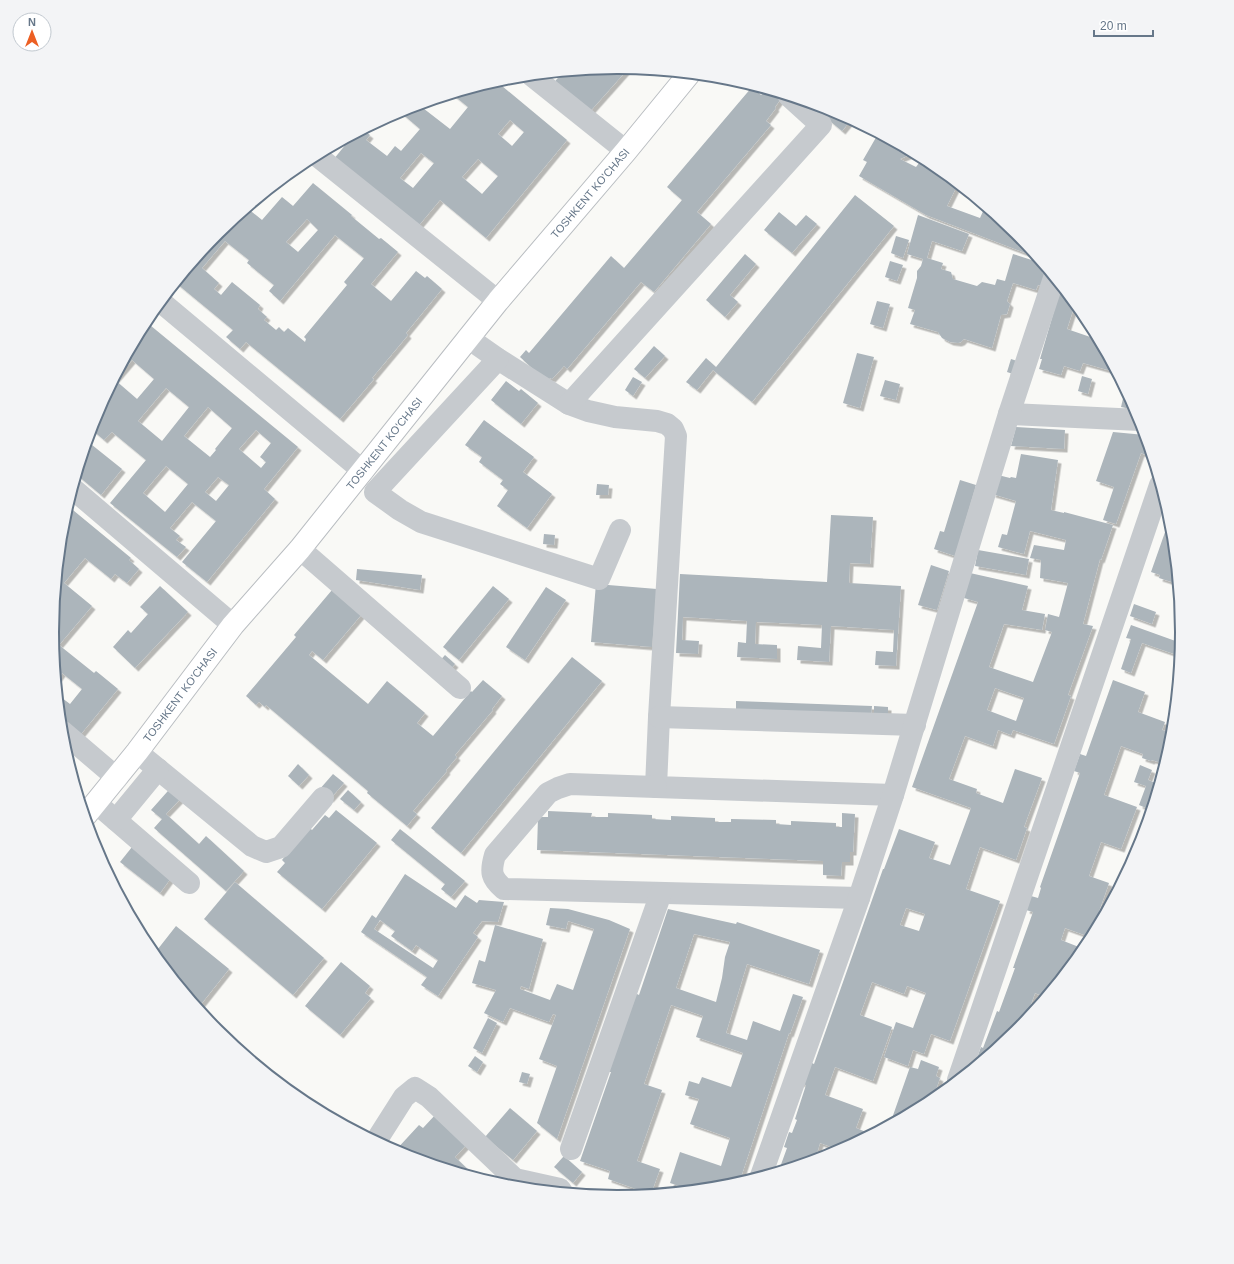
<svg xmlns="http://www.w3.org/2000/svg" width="1234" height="1264" viewBox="0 0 1234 1264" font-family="Arial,sans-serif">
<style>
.building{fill:#acb5bb;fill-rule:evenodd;filter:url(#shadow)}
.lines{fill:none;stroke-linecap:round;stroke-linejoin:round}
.major-casing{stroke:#b9bdc1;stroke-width:24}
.minor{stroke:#c6cace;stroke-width:22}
.major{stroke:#fff;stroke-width:22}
.labels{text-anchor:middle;stroke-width:4;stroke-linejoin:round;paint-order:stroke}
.street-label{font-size:11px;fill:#667789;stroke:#fff}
.rim{fill:none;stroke:#667789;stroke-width:2}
</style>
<defs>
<filter id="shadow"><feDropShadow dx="3.5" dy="3.5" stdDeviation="0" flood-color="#0004"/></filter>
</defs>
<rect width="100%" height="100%" fill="#f9f9f6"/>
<!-- building -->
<g class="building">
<path d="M617 67 624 68 627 70 586 116 551 86 563 72Z"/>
<path d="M496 81 567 140 486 238 440 200 415 230 333 160 351 138 350 137 363 130 370 135 366 140 387 156 395 146 401 151 420 129 399 111 419 105 450 129 468 107 452 94ZM510 120 524 132 512 146 498 134ZM421 153 434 163 413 188 400 178ZM478 159 498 176 482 194 462 177Z"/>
<path d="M752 87 761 95 766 90H768L780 100 775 107 776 108 766 121 771 125 697 212 711 224 654 292 641 282 567 369 564 366 552 379 550 378 545 385 533 369 520 357 526 350 529 353 611 256 624 268 682 200 667 187Z"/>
<path d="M807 102 833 110 851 120 842 131Z"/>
<path d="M878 134 911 151 912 154 900 159 916 167 919 163 924 166 928 160 962 187 957 186 947 206 980 218 985 207 1017 233 1030 249 1028 254 926 215 859 176 867 162 863 160Z"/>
<path d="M313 183 352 215 351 216 379 239 381 238 398 252 371 284 391 301 416 271 425 278 427 276 442 289 406 333 408 335 372 378 374 379 340 419 246 342 240 349 226 337 233 330 176 283 218 232 247 208 262 220 282 197 293 206ZM307 219 318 230 298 252 286 242ZM335 235 364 258 344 282 347 285 304 337 306 339 305 342 288 328 284 332 279 327 276 330 264 320 267 317 258 309 260 305 232 282 221 295 214 289 219 283 202 268 225 241 249 260 247 263 274 285 269 291 280 301Z"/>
<path d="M855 195 894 226 752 402 713 370 697 390 686 382 706 358 716 367Z"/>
<path d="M779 212 796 226 806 215 817 224 792 253 764 230Z"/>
<path d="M918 215 969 234 962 251 932 241 927 258 943 263 941 269 951 272 953 279 977 286 982 282 995 285 997 279 1005 281 1013 254 1041 263 1044 266 1042 273 1046 274 1042 286 1038 285 1036 290 1013 283 1007 301 1010 304 1007 314 1001 315 992 348 964 339 961 342 958 343 950 342 942 338 938 332 910 324 915 310 908 308 917 278V271L921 266 923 259 907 254Z"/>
<path d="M896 236 909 240 903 258 891 253Z"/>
<path d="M745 254 756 264 730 295 738 302 725 317 706 300Z"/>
<path d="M890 261 903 265 897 281 885 277Z"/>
<path d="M1061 287 1075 304 1067 329 1099 340 1115 372 1083 363 1080 371 1064 366 1061 375 1039 369 1042 359H1040Z"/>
<path d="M877 301 890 304 883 328 870 324Z"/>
<path d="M145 321 298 447 264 489 275 499 207 582 182 562 216 521 192 502 170 528 180 536 176 540 186 547 177 557 110 503 146 460 112 432 104 440 91 429 95 416ZM132 360 154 379 137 399 115 380ZM166 388 189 407 162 441 138 421ZM208 407 232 428 215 449 216 450 210 457 184 436ZM256 430 271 443 260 457 266 462 261 468 239 449ZM166 466 188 484 165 512 143 493ZM218 477 229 485 216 501 205 492Z"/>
<path d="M654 346 665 356 645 378 634 369Z"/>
<path d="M857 353 874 357 860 408 843 403Z"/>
<path d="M1011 359 1020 362 1016 375 1007 372Z"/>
<path d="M1082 376 1092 379 1088 394 1078 391Z"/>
<path d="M633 377 642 382 633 396 625 390Z"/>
<path d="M885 380 900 384 896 400 880 396Z"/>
<path d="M506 381 519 391 521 389 538 403 521 424 491 400Z"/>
<path d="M1125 390 1136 410 1121 407Z"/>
<path d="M484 420 534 457 523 472 552 494 527 528 497 506 508 490 500 484 503 480 479 462 482 457 465 445Z"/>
<path d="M1016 427 1065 430 1064 449 1011 446Z"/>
<path d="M1113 432 1145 435 1146 439 1145 442H1147L1151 457 1141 453 1116 524 1103 520 1114 487 1096 481Z"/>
<path d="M87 441 122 469 101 495 77 475Z"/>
<path d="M1021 454 1058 460 1051 510 1064 513V512L1113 525 1101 560 1100 559 1083 624 1093 626 1068 695 1071 696 1054 744 1013 730 1011 735 998 730 993 746 965 736 949 779 977 789 976 793 1003 803 1015 769 1042 778 1024 827 1027 828 1016 860 980 847 966 889 1000 901 950 1041 931 1034 924 1054 913 1050 908 1066 884 1057 896 1022 913 1028 926 993 907 986 904 994 872 982 860 1015 892 1027 873 1081 835 1067 825 1095 863 1109 856 1128 871 1134 840 1150 820 1143 815 1160 779 1170 787 1148 784 1147 789 1132 792 1133 797 1120 795 1119 806 1085 800 1083 808 1061 814 1064 883 869H884L899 829 935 842 929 858 950 865 971 808 912 787 978 602 964 598 970 573 1028 586 1022 610 1045 614 1042 630 1004 624 989 667 1033 682 1052 632 1045 630 1048 614 1059 617 1068 583 1040 578 1041 560 1030 558 1034 545 1064 550 1066 540 1030 531 1024 554 998 547 1002 534 1007 535 1016 501 992 494 998 475 1010 478 1011 477 1016 478ZM995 688 1024 698 1016 721 987 710ZM906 908 925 914 919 931 900 925Z"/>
<path d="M960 480 976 485 955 556 934 549 940 531 944 532Z"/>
<path d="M597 484 609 485 608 495H596Z"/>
<path d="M68 506 131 558 129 560 139 569 127 583 115 574 111 579 85 558 64 583 92 606 59 645 94 673 96 671 118 689 81 734 60 718 58 695 70 704 82 689 62 673 57 680 52 632 63 522Z"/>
<path d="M831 515 873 517 870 564 850 563 849 583 901 586 896 666 875 665 876 651 893 652 894 630 831 626 829 662 797 660 798 646 821 648 822 625 756 622 755 644 777 645V659L737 657 738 642 746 643 747 621 683 617 682 640 699 641 698 654 676 653 680 574 827 582Z"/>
<path d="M1170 518 1177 581H1176L1175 583 1159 578 1160 575 1151 572Z"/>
<path d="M544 534 555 535 554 545 543 544Z"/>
<path d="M978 550 1029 559 1026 575 975 566Z"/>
<path d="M931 565 949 571 937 610 918 605Z"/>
<path d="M357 569 422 575 420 590 356 580Z"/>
<path d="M596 584 657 589 652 647 591 642Z"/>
<path d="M160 586 188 612 135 668 113 647 128 630 131 633 148 614 140 607Z"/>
<path d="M493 586 509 599 459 660 443 647Z"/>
<path d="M546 587 566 600 525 660 506 647Z"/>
<path d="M332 590 362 614 323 660 312 651 309 655 368 704 387 681 425 713 417 723 433 736 471 691 472 692 483 680 502 696 492 709 493 710 455 755 457 757 446 770 447 771 413 811 417 814 407 826 367 793 368 791 266 705 265 707 259 702 256 705 246 696 296 637 294 635Z"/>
<path d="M1134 604 1156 612 1152 624 1130 616Z"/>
<path d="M1181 624 1182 632V635L1178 634Z"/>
<path d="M1131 625 1181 643 1180 656 1142 643 1131 673 1121 669 1131 639 1126 638Z"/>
<path d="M445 655 455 664 448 672 438 663Z"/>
<path d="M572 657 602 681 461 853 431 828Z"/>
<path d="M1113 680 1145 692 1138 712 1165 722 1162 730 1172 733 1171 742 1165 764 1152 760 1151 761 1142 758 1143 754 1121 746 1104 795 1137 807 1121 849 1101 842 1089 876 1109 883 1090 937 1065 928 1061 940 1084 949 1045 997 1035 993 1025 1021 1016 1032 974 1066 981 1047 983 1048 997 1011 999 1012 1015 968H1013L1033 912 1026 910 1031 896 1038 898 1041 888 1040 887 1080 773 1074 771 1080 754 1086 756Z"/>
<path d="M736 701 872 706 871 717 736 712Z"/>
<path d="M874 706 888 707V718H874Z"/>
<path d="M298 764 309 775 299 786 288 776Z"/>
<path d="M1140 765 1152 770 1148 780 1158 784 1151 810 1139 805 1146 786 1134 782Z"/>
<path d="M333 774 344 783 330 799 319 790Z"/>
<path d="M175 783 186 793 166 814 199 844 206 836 244 871 226 891 154 828 162 819 151 810Z"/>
<path d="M348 790 361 802 354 810 340 799Z"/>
<path d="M336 810 377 843 322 909 277 872 285 863 282 860 309 827 312 830 325 815 329 818Z"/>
<path d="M548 811 592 813 591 817H608V813L652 815V819L671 820V816L715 818V822H731V819L776 820V824L791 825V821L836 823V827H842V813L855 814 853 852H850V862H842L841 876 823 875V861L537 850 538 817H548Z"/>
<path d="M400 829 465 881 451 897 441 889 445 884 391 840Z"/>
<path d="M132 847 171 878 160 893 120 862Z"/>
<path d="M405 874 456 908 465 895 477 903 479 900 504 902 498 922 482 921 473 933 478 937 438 996 421 985 427 977 361 932 372 915 376 918ZM380 920 395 931 391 936 412 951 416 945 438 960 433 968 374 929Z"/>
<path d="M235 882 324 958 293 995 204 919Z"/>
<path d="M550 908 568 909 609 920 630 929 557 1139 537 1123 557 1066 539 1059 556 1015 553 1014 549 1022 510 1008 503 1022 484 1013 496 990 472 983 479 960 485 962 495 925 543 939 529 989 521 986 520 989 550 1000 557 984 573 990 594 929 568 921 566 929 546 925Z"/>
<path d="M668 909 736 924 737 922 820 950 809 984 747 964 726 1033 747 1040 753 1021 780 1031 793 994 803 997 790 1034 789 1033 739 1183 727 1186 692 1190 670 1183 680 1152 721 1166 730 1138 690 1124 699 1099 685 1095 689 1081 699 1084 702 1077 731 1087 743 1053 696 1037 703 1016 671 1005 644 1084 662 1090 637 1161 660 1169 651 1194H650L608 1179 610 1171 580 1161 611 1072H608L635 993 639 995ZM694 934 730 942 725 957 722 978 716 1002 676 988Z"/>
<path d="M176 926 229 969 198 1008 172 976 174 972 159 960 154 954Z"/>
<path d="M341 962 370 986 365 993 371 998 340 1035 305 1006Z"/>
<path d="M488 1018 497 1023 482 1053 473 1048Z"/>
<path d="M475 1056 483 1062 477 1072 468 1066Z"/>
<path d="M921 1060 939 1067 936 1076 940 1078 932 1101 890 1124 910 1067 918 1069Z"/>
<path d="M522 1072 530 1074 527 1084 519 1082Z"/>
<path d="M510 1108 537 1131 513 1160 485 1137Z"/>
<path d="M436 1114 468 1143 455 1157 476 1177 401 1154 395 1151 419 1125 423 1128Z"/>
<path d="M564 1156 582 1172 573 1183 554 1167Z"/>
<path d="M608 1190 615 1197 603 1196Z"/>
</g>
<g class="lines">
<defs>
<g id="major">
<path id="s1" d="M85 816 137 752 233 625 300 549 498 301 626 151 689 74"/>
</g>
</defs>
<!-- major casing -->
<use href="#major" class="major-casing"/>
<!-- minor -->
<g class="minor">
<path d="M531 75 626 151"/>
<path d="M316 155 498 301"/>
<path d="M161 302 363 471"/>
<path d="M468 338 498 359 569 404 588 411 615 417 657 421 667 424 673 429 676 436 659 717 656 787 893 795"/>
<path d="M498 359 375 492 400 510 421 522 599 579 620 530"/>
<path d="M569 404 821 125 789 96"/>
<path d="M1009 414 1140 420"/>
<path d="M73 489 233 625"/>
<path d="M300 549 460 688"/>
<path d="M659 717 915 725"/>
<path d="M62 731 117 778"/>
<path d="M137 752 252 846 266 852 281 847 323 798"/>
<path d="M656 787 570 784 558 788 548 793 495 855C490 872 491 878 504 889L859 898"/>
<path d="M96 803 189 883"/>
<path d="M116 820 158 769"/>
<path d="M958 1080 1160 485"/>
<path d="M376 1141 404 1097 415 1088 429 1097 515 1179 560 1189 562 1192"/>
<path d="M571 1149 661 893"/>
<path d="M761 1176 859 898 893 795 1009 414 1054 278"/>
</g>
<!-- major -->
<use href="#major" class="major"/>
</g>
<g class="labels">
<!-- street labels -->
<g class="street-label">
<text dy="4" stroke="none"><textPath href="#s1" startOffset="802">TOSHKENT KO'CHASI</textPath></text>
<text dy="4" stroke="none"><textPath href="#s1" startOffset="478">TOSHKENT KO'CHASI</textPath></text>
<text dy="4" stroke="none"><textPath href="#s1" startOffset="154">TOSHKENT KO'CHASI</textPath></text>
</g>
</g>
<!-- crop -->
<path d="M0 0H1234V1264H0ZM59 632a558 558 0 1 1 1116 0a558 558 0 1 1-1116 0Z" fill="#f3f4f6" fill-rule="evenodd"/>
<path class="rim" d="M59 632a558 558 0 1 1 1116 0a558 558 0 1 1-1116 0Z"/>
<!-- north arrow -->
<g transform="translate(32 32)"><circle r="19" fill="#ffffff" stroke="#c2c9d0"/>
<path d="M0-3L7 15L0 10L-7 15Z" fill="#ec5f23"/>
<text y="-6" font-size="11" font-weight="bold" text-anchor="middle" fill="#667789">N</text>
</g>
<!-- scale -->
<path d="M1094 30v6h59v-6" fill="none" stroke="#667789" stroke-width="2"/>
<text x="1100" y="30" font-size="12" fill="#667789" stroke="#ffffff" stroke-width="3" paint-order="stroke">20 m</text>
</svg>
